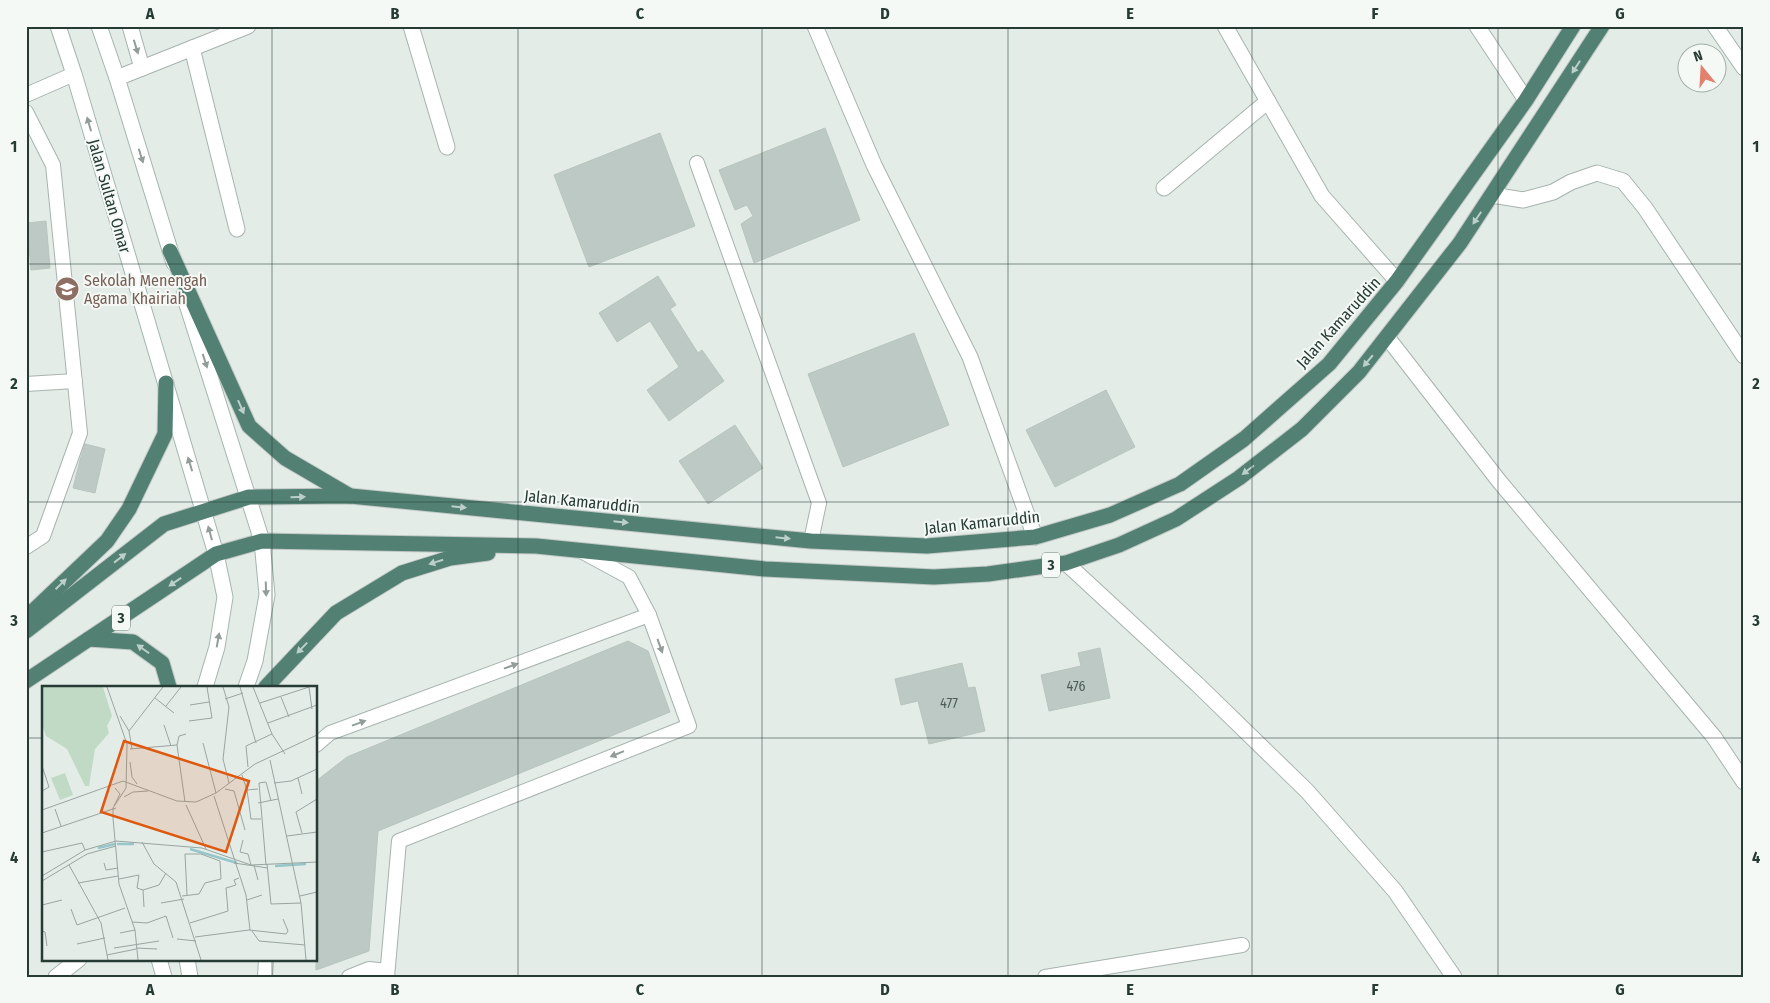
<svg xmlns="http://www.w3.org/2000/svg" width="1770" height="1003" viewBox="0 0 1770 1003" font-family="'Fira Sans Condensed',sans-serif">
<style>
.building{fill:#bdc9c4;stroke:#b8c5be}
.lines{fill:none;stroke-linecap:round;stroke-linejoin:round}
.service-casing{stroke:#a7b3ae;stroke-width:16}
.minor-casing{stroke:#a7b3ae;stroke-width:17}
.secondary-casing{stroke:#a4b6af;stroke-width:17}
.trunk-casing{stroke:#c2c8c6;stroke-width:17}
.service{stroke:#fff;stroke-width:14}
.minor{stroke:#fff;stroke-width:15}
.secondary{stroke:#fff;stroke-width:15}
.trunk{stroke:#528072;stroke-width:15}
.oneway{fill:#929d9a}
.oneway2{fill:#bccfc8}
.grid{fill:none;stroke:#263b34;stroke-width:1;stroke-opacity:0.55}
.labels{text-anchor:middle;stroke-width:4;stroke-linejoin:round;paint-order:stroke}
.number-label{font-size:14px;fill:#4c5e58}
.shield{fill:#f5f9f6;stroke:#64746e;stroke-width:1}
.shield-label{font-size:15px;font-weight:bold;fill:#263b34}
.street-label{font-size:16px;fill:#263b34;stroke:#f5f9f6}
.education-label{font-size:16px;fill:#785e54;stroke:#f5f9f6;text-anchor:start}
.inset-river{fill:none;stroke:#94c6ca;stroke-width:2.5}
.inset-road{fill:none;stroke:#98a5a0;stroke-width:1}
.view{fill:#de580e;fill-opacity:0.15;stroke:#de580e;stroke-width:2.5}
.inset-edge{fill:none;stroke:#263b34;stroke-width:2.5}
.neatline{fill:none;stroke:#263b34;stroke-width:2}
.grid-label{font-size:16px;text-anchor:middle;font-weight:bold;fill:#263b34}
</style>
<rect width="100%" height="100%" fill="#e4ece8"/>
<!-- building -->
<g class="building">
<path d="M825 128 860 220 754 263 741 224 753 216 747 205 735 210 719 170Z"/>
<path d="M660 133 695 226 589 267 554 175Z"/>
<path d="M46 221 50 268 31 270 27 223Z"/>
<path d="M658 276 676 305 670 309 698 353 702 350 724 381 669 421 647 390 679 367 650 321 617 342 599 313Z"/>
<path d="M914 333 949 425 843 467 808 374Z"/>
<path d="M1106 390 1135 447 1055 487 1026 430Z"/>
<path d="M735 425 763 468 708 504 679 461Z"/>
<path d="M85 444 105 449 95 493 73 488 80 460Z"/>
<path d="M628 641 648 651 670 712 378 831 369 951 316 970V781L347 757Z"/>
<path d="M1100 648 1110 698 1049 711 1041 675 1081 666 1078 653Z"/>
<path d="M962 663 968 688 975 687 985 731 929 744 918 701 901 705 895 679Z"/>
</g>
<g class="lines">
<defs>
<g id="service">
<path d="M26 95 74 74"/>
<path d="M26 112 53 165 80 433 43 536 26 547"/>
<path d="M697 163 819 503 811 541"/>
<path d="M26 384 75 381"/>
<path d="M581 551 629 577 649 615"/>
<path d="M316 745 330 733 649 615 689 726 399 841 387 977"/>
<path d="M265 977 266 959"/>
<path d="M349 977 369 969 387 971"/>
<path d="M1045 977 1242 945"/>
</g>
<g id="minor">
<path d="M130 26 142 68"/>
<path d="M411 26 447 147"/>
<path d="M815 26 874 165 970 357 1035 537"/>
<path d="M1225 26 1322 196 1397 281"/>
<path d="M1477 26 1526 100"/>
<path d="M1715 26 1744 68"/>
<path d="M192 48 237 229"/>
<path d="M117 78 248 26"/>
<path d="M1164 188 1268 101"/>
<path d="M1492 195 1523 200 1553 192 1571 182 1597 173 1623 181 1645 208 1744 356"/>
<path d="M1387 337 1499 481 1714 737 1744 782"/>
<path d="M1066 563 1197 684 1307 791 1395 891 1454 977"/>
<path d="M56 977 79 959"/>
</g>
<g id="secondary">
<path d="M58 26 74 74 216 554 225 597 217 647 205 687"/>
<path d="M99 26 117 78 174 263"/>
<path d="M184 295 262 541 267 595 255 661 246 687"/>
<path d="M159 959 164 977"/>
<path d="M187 959 190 977"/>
</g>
<g id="trunk">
<path d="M170 251 249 426 285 458 350 496"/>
<path d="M26 618 107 541 129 509 165 434 166 383"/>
<path d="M26 631 164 524 249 497 350 496 811 541 927 546 1035 537 1110 515 1180 484 1244 439 1329 364 1397 281 1526 100 1573 26"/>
<path d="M89 639 133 642 162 663 169 687"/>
<path d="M26 681 216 554 262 541 536 546 765 569 934 577 988 574 1066 563 1119 545 1176 519 1239 478 1302 429 1359 372 1460 243 1602 26"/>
<path d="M266 687 336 613 402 573 450 558 488 553"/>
</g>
</defs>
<!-- service casing -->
<use href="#service" class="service-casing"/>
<!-- minor casing -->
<use href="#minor" class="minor-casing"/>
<!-- secondary casing -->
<use href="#secondary" class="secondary-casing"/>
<!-- trunk casing -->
<use href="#trunk" class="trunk-casing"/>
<!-- service -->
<use href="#service" class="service"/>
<!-- minor -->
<use href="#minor" class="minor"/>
<!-- secondary -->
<use href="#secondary" class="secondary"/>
<!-- trunk -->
<use href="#trunk" class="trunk"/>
</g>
<!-- one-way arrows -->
<defs><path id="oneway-solid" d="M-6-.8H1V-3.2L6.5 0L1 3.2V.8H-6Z" transform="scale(1.25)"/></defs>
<g class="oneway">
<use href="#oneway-solid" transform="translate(136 47) rotate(73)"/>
<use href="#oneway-solid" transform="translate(89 124) rotate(-106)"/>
<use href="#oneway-solid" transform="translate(141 156) rotate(73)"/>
<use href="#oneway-solid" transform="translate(205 361) rotate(72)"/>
<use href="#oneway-solid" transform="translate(190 464) rotate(-107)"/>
<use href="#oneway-solid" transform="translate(210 533) rotate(-105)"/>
<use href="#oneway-solid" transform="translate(266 589) rotate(88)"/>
<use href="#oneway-solid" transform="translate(218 640) rotate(-80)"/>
<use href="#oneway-solid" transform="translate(660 646) rotate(70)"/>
<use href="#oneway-solid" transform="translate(511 666) rotate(-20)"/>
<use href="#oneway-solid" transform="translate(359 723) rotate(-20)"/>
<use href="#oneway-solid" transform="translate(617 754) rotate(158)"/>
</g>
<g class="oneway2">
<use href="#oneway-solid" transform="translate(1576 67) rotate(123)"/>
<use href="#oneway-solid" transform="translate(1477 218) rotate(124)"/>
<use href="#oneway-solid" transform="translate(1368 361) rotate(130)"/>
<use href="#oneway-solid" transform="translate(241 407) rotate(66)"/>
<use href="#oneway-solid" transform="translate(1248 470) rotate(143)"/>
<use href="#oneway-solid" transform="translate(298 497) rotate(-1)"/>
<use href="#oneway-solid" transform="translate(459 507) rotate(6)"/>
<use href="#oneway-solid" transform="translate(621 522) rotate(6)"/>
<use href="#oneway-solid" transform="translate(783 538) rotate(6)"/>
<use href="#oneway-solid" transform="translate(120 558) rotate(-38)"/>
<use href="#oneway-solid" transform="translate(436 562) rotate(162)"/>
<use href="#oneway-solid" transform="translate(175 582) rotate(146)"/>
<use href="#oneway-solid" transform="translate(61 584) rotate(-44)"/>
<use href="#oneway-solid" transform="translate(302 648) rotate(134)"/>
<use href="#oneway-solid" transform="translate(143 649) rotate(-145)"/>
</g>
<!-- grid -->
<path class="grid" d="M272 26V687M518 26V977M762 26V977M1008 26V977M1252 26V977M1498 26V977M26 264H1744M26 502H1744M26 738H44M316 738H1744M272 959V977"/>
<!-- icons -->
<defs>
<symbol id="school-disc" viewBox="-11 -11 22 22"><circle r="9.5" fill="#8d6e63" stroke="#f5f9f6"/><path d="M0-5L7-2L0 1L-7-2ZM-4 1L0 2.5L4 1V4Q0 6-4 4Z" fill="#fff"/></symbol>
</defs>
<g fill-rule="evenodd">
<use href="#school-disc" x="53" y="275" width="28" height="28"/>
</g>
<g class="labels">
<!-- number labels -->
<g class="number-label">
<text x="1076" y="691">476</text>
<text x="949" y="708">477</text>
</g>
<!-- shield labels -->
<g class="shield">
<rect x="1042" y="552.5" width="18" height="25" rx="4"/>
<rect x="112" y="605.5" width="18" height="25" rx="4"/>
</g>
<g class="shield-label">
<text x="1051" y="570">3</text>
<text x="121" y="623">3</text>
</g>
<!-- street labels -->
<g class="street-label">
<text transform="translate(110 196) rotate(74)" y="6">Jalan Sultan Omar</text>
<text transform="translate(1338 322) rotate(-48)" y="6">Jalan Kamaruddin</text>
<text transform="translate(582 501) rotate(6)" y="6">Jalan Kamaruddin</text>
<text transform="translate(982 522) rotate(-6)" y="6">Jalan Kamaruddin</text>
</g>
<!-- education labels -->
<g class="education-label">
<text x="84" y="286">Sekolah Menengah<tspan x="84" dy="18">Agama Khairiah</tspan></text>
</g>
</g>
<!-- overview -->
<g transform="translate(42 686)">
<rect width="275" height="275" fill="#e4ece8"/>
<path d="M0 1H61L70 30 65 40 67 47 53 63 47 100H43L25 63 4 50 0 37ZM23 87 31 109 18 114 9 92Z" fill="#c0dac5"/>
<path class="inset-river" d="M75 158H92M56 162 73 158M148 163 195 177M233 180 264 178"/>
<path class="inset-road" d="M65 1 85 58 84 102 71 122V132L77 198 93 244 96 274M181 1 187 21 181 73 187 97M198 1 214 57M211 1 230 48 243 68M267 1 270 23M239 11 247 31M113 12 132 27M183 13 201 7M218 17 267 1M148 19 167 16M124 20 139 1M78 30 87 45 90 63M147 35 170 32 165 1M226 37 275 19M122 39 129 60M87 45 121 1M161 57 174 107M135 59 137 50 144 48M88 63 135 59 143 116M228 74 259 217 264 274M88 76 90 91 95 98M0 80 7 101 0 105M206 81 204 60 230 48M200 89 205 104 216 103M256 92 260 108M232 97 249 95 275 83M183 103 192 105 203 144M205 104 209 133H219M172 110 204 209 208 244M82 111 91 106 106 105M216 117 236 113M144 119 164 163M72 120 78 108 73 102M13 123 19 140M0 124 81 95 135 115 154 116 174 107 213 78 275 49M0 147 74 122M260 147 254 126 275 113M245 150 275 146M201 154 198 166 206 168 209 179M100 156 112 178 134 196 159 274M0 166 40 157 43 164M62 177 64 184 76 182M192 177 226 182M225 178 229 218 259 217M27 179 59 237 66 274M212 179 216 194M224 179 217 97 224 96 229 115M0 190 43 164 74 155 160 162 209 179 275 176M77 193 97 189 95 202 101 204M0 195 45 168 74 160M36 197 76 190M140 210 157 208 163 197 179 193 178 175 159 168H143L145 209M258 210 275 206M205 214 220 209M119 217 142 213M0 219 20 214M102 221 101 204 117 199 124 187M29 223 35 239 83 222M90 236 105 237 124 230 131 252M148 237 186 225 184 202 194 199 192 194 197 192M0 245 3 246 5 260M210 245 217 255 263 259M78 247 93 244M153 251 207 244 244 248 246 245 241 233M135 253 154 255M35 258 63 252M72 262 117 255M94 262 115 263M65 269 94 263"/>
<path class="view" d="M82 55 207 95 184 166 59 126Z"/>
<rect width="275" height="275" class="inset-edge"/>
</g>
<!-- border -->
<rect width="1770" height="1003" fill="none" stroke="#f5f9f6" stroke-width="55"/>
<!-- north arrow -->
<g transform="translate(1702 68) rotate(342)"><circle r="24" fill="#f5f9f6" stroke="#a2ada8"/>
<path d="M0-4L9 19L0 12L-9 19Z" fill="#e1816e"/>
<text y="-8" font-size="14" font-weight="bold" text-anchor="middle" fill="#263b34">N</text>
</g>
<rect x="28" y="28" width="1714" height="948" class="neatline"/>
<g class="grid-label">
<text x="150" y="19">A</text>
<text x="395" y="19">B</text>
<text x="640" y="19">C</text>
<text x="885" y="19">D</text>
<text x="1130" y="19">E</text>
<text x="1375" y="19">F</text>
<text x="1620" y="19">G</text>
<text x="14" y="152">1</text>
<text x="1756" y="152">1</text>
<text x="14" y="389">2</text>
<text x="1756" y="389">2</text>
<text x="14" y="626">3</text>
<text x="1756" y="626">3</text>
<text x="14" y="863">4</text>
<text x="1756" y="863">4</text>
<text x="150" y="995">A</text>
<text x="395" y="995">B</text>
<text x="640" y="995">C</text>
<text x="885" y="995">D</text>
<text x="1130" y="995">E</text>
<text x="1375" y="995">F</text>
<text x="1620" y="995">G</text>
</g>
</svg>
